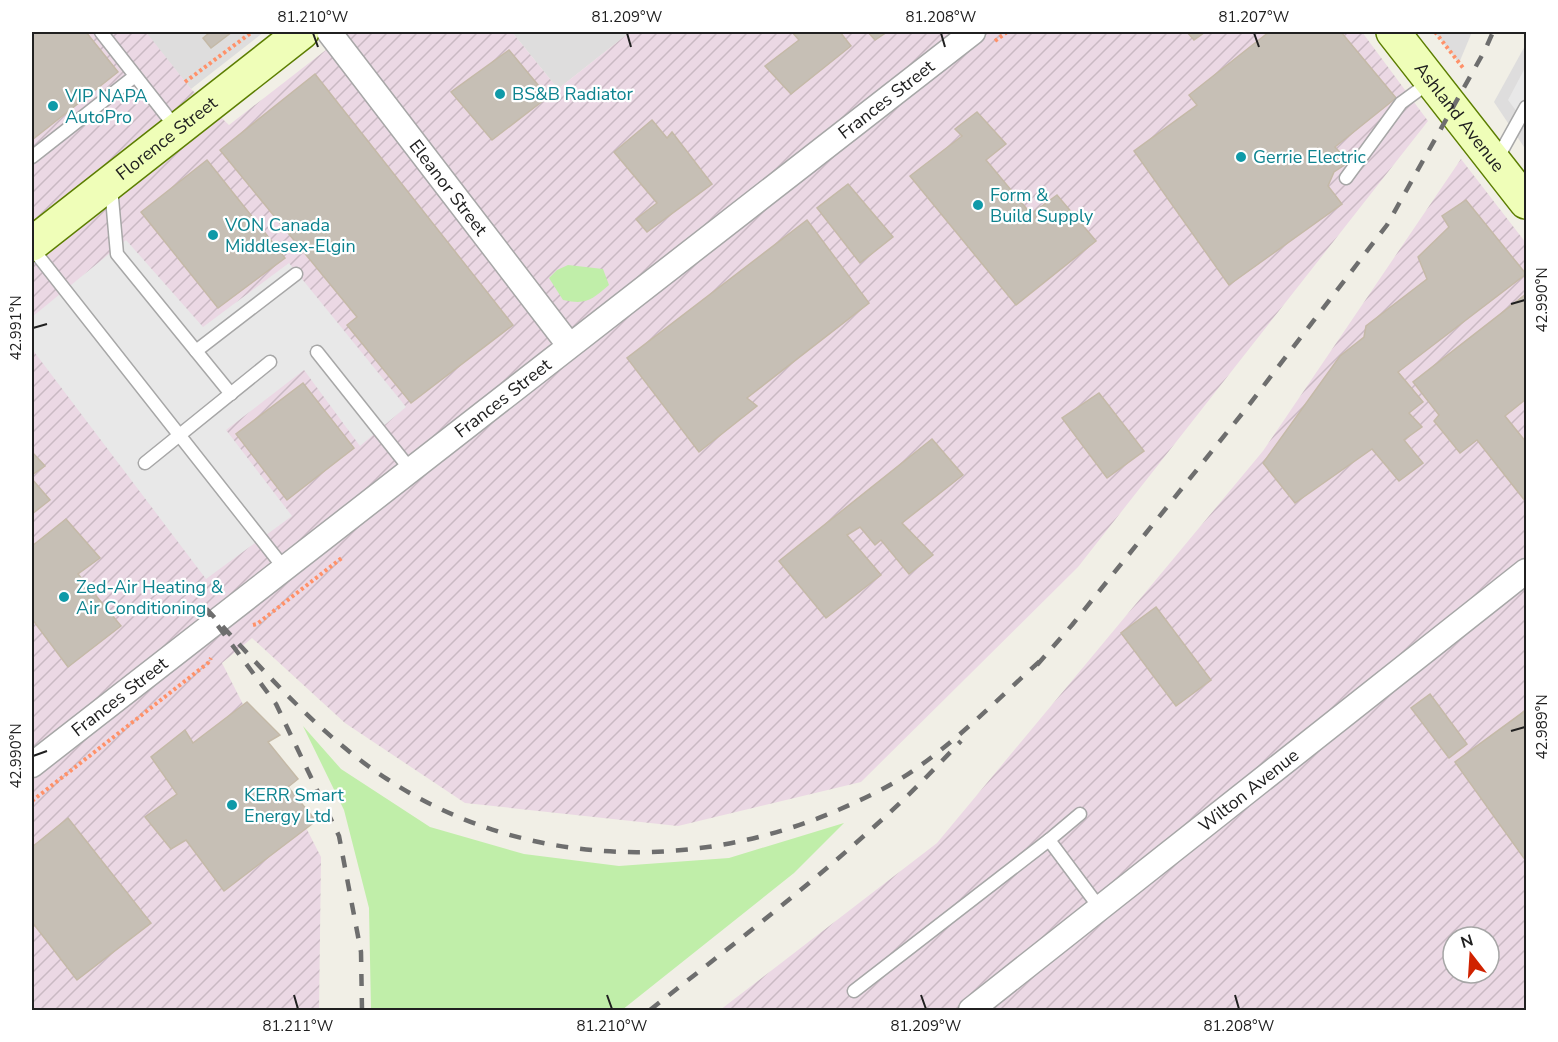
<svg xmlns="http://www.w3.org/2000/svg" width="1558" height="1042" viewBox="0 0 1558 1042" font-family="'Nunito Sans',sans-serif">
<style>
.residential{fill:#dedddd}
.industrial{fill:url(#industrial-furrows);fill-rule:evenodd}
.grass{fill:#c0eea9}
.parking{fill:#e8e8e8}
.building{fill:#c6bfb5;stroke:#c4b9a7;stroke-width:1.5}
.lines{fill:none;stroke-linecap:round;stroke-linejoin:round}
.lane-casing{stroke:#a7a7a7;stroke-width:15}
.street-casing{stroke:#a7a7a7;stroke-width:27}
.secondary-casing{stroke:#5c7e00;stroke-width:36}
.path{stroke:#ff9169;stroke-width:4;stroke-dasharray:3 3;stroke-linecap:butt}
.lane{stroke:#fff;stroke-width:12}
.street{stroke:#fff;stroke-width:24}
.secondary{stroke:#effeb8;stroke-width:33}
.rail{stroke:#6e6e6e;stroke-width:4.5;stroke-dasharray:12 12;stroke-linecap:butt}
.ticks{fill:none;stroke:#202020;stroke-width:2}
.culture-dot{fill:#0f9aa8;stroke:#fff;stroke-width:2}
.labels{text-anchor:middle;stroke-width:4.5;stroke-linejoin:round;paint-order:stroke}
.culture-label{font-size:18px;fill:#0d838f;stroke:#fff;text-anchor:start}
.street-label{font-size:18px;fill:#202020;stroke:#fff}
.neatline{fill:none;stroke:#202020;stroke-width:2}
.ticks-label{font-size:15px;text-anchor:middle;fill:#202020}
</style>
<defs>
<pattern id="industrial-furrows" width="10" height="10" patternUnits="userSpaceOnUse" patternTransform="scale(1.5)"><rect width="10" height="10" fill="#ebd8e4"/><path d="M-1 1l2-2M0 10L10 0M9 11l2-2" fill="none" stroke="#c9b9c3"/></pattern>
</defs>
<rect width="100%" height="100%" fill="#f1efe6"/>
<!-- residential -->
<g class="residential">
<path d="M145 32H264L191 89Z"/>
<path d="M512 32H630L558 89Z"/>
<path d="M1435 32H1472L1459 63Z"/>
<path d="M1526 44V150L1494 102Z"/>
</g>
<!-- industrial -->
<g class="industrial">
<path d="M32 32H146L191 89 229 125 349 32H512L558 89 630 32H1362L1428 121 1078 567 861 782 678 826 465 803 345 723 252 638 222 663 321 857 319 1010H32Z"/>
<path d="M1461 159 1526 243V1010H720L937 843 1263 451ZM1453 937H1489V973H1453Z"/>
</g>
<!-- grass -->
<g class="grass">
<path d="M568 265 603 269 609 285C591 300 587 305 563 300L549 278 557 270Z"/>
<path d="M303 726 341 769 430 827 524 854 619 866 729 858 844 823 794 873 622 1010H371L369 908 344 810Z"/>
</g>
<!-- parking -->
<g class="parking">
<path d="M1526 66V124L1508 100Z"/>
<path d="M126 240 203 327 289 263 406 407 360 446 304 370 226 430 292 516 206 579 32 349V317Z"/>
</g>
<!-- building -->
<g class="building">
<path d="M32 32H86L118 72 32 140Z"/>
<path d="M207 32H232L211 48 203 38 209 33Z"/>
<path d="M792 32H840L851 46 791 94 765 66 799 40Z"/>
<path d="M868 32H887L875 40Z"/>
<path d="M1187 32H1205L1194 40Z"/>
<path d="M1269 32H1341L1396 98 1335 147 1349 162 1334 172 1328 186 1342 204 1229 285 1134 151 1197 105 1189 95Z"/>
<path d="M509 50 548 97 492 140 451 92Z"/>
<path d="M315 74 513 325 411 403 347 325 357 317 220 150Z"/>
<path d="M977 112 1006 144 986 160 1031 214 1057 195 1096 241 1016 305 910 176 962 136 955 129Z"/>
<path d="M652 120 667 138 672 132 712 184 647 232 636 219 657 203 614 152Z"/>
<path d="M207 160 285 258 218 308 141 212Z"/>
<path d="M848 184 893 237 860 263 817 208Z"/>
<path d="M1466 200 1526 274 1398 372 1423 402 1409 413 1422 427 1404 440 1423 463 1399 481 1372 449 1295 503 1263 463 1340 356 1364 337 1366 326 1427 279 1418 257 1449 227 1442 216Z"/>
<path d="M807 220 869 303 747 398 757 406 699 452 627 358Z"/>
<path d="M1526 294V399L1505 416 1526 442V502L1477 440 1460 453 1434 421 1439 415 1413 382Z"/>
<path d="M303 383 354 448 287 500 236 434Z"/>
<path d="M1099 393 1144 451 1107 478 1062 418Z"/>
<path d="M932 439 963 475 902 523 933 555 909 574 881 540 875 545 860 527 847 535 881 575 826 618 779 561Z"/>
<path d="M32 452 45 466 32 475Z"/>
<path d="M32 479 50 500 32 514Z"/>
<path d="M66 519 100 558 78 574 121 626 68 667 32 619V546Z"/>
<path d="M1156 607 1211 680 1176 706 1121 633Z"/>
<path d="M1430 694 1467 744 1449 758 1411 708Z"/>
<path d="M247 702 280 735 268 742 298 779 288 787 316 821 224 891 186 840 171 849 145 817 177 794 151 757 185 730 193 743Z"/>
<path d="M1526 710V861L1455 762Z"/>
<path d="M68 818 151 923 77 980 32 922V847Z"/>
</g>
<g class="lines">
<defs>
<g id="lane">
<path d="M101 32 177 129"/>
<path d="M32 157 135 76"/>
<path d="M1496 161 1526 107"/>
<path d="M1346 178 1401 103 1431 81"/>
<path d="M111 187 117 254 231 394"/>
<path d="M32 248 284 568"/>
<path d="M196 351 296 274"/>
<path d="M317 352 410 469"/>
<path d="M145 463 270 362"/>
<path d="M1049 840 1080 814"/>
<path d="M854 991 1049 840 1099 907"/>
</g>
<g id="street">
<path id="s1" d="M329 32 569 345"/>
<path id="s2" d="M32 765 973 32"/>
<path id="s3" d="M971 1010 1526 571"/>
</g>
<g id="secondary">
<path id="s4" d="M1393 32 1526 202"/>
<path id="s5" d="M32 244 302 32"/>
</g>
</defs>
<!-- lane casing -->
<use href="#lane" class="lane-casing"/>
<!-- street casing -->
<use href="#street" class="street-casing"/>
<!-- secondary casing -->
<use href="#secondary" class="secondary-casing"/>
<!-- path -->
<g class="path">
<path d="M1435 32 1464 69"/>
<path d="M995 41 1007 32"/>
<path d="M185 82 252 32"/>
<path d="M253 625 257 624 343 557"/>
<path d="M32 801 208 663 211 658"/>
</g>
<!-- lane -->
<use href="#lane" class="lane"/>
<!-- street -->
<use href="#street" class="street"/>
<!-- secondary -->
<use href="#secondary" class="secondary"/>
<!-- rail -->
<g class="rail">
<path d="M1037 665 1072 625 1245 410 1387 225 1485 50 1493 32"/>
<path d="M362 1010 361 952 339 836 276 704 201 603C259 665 315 732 387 779 521 867 690 873 836 811 863 799 890 787 914 770 960 738 1000 697 1041 660"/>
<path d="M650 1010C735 943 821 877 900 803 921 783 941 762 961 741"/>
</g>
</g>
<!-- ticks -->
<path class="ticks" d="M313 33 318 47M627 33 631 47M941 33 945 47M1254 33 1259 47M1511 304 1525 300M33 328 47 324M1511 731 1525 727M33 756 47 751M294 995 298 1009M607 995 612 1009M921 995 926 1009M1235 995 1239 1009"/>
<!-- markers -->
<g class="culture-dot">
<circle cx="500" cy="94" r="6"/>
<circle cx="53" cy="106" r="6"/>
<circle cx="1241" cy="157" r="6"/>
<circle cx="978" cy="205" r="6"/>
<circle cx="213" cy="235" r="6"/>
<circle cx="64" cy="597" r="6"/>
<circle cx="232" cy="805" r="6"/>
</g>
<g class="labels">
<!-- culture labels -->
<g class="culture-label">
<text x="512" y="100">BS&amp;B Radiator</text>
<text x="65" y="102">VIP NAPA<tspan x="65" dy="21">AutoPro</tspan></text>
<text x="1253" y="163">Gerrie Electric</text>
<text x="990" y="201">Form &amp;<tspan x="990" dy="21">Build Supply</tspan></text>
<text x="225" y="231">VON Canada<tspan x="225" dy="21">Middlesex-Elgin</tspan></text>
<text x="76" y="593">Zed-Air Heating &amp;<tspan x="76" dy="21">Air Conditioning</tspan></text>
<text x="244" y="801">KERR Smart<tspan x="244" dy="21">Energy Ltd</tspan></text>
</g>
<!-- street labels -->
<g class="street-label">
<text dy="6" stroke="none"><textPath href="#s2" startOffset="1083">Frances Street</textPath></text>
<text dy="6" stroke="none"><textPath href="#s4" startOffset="108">Ashland Avenue</textPath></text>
<text dy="6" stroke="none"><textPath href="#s5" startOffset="171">Florence Street</textPath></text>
<text dy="6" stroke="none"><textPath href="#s1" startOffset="196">Eleanor Street</textPath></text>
<text dy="6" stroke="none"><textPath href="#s2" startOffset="597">Frances Street</textPath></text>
<text dy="6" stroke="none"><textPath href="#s2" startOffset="111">Frances Street</textPath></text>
<text dy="6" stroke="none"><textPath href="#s3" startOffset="354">Wilton Avenue</textPath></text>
</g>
</g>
<!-- border -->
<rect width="1558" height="1042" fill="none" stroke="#ffffff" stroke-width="66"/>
<!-- north arrow -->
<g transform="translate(1471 955) rotate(343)"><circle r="28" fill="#ffffff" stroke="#a6a6a6" stroke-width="1.5"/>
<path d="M0-4.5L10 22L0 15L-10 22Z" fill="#d02200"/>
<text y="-9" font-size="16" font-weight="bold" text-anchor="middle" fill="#202020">N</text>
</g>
<rect x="33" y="33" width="1492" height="976" class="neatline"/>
<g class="ticks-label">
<text x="313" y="22">81.210°W</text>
<text x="627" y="22">81.209°W</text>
<text x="941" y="22">81.208°W</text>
<text x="1254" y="22">81.207°W</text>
<text transform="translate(1542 300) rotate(-90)" y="5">42.990°N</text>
<text transform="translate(16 328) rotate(-90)" y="5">42.991°N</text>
<text transform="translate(1542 727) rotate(-90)" y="5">42.989°N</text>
<text transform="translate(16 756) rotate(-90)" y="5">42.990°N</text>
<text x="298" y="1031">81.211°W</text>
<text x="612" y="1031">81.210°W</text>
<text x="926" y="1031">81.209°W</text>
<text x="1239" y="1031">81.208°W</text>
</g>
</svg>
